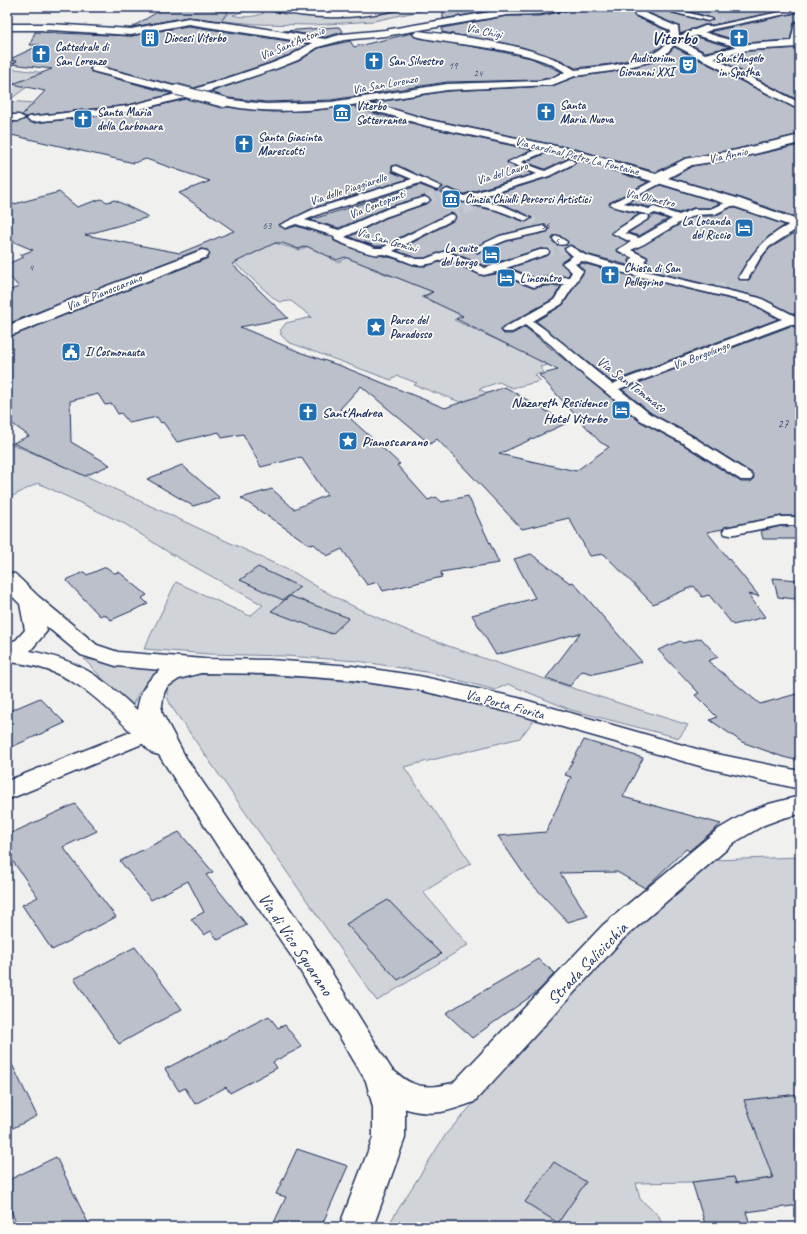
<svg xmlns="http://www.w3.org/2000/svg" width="807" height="1234" viewBox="0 0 807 1234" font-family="Caveat,sans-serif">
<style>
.green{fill:#d0d3d8;stroke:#76819b}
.building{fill:#bbc0ca;stroke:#1b2f5e;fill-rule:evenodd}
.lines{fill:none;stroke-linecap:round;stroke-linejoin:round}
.pedestrian-tunnel-far1{stroke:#c5c9d1;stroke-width:8;stroke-dasharray:8 4;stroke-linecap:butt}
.pedestrian-tunnel{stroke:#c5c9d1;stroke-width:10;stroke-dasharray:10 5;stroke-linecap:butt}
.pedestrian-casing{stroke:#1b2f5e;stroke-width:3}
.minor-casing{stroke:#1b2f5e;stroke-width:3}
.secondary-casing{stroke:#1b2f5e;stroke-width:3}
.pedestrian{fill:#fdfcf7;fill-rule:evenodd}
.minor{fill:#fdfcf7;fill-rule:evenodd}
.secondary{fill:#fdfcf7;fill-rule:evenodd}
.minor-bridge-casing{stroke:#1b2f5e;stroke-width:12;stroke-linecap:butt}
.minor-bridge{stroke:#fdfcf7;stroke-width:10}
.labels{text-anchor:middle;stroke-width:3.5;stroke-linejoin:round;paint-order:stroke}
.far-number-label{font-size:10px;fill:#435379}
.far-street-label{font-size:12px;fill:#1b2f5e;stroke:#fdfcf7}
.far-poi-label{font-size:12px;font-weight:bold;fill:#1b2f5e;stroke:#fdfcf7;text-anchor:start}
.number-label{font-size:12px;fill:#435379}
.street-label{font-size:14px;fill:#1b2f5e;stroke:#fdfcf7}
.poi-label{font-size:14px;font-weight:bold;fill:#1b2f5e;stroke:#fdfcf7;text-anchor:start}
.near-street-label{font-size:17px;fill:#1b2f5e;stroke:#fdfcf7}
.far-town-label{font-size:18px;font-weight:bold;fill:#1b2f5e;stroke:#fdfcf7}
</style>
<rect width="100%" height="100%" fill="#f0f0ee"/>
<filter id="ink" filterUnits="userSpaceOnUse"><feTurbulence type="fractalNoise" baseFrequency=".025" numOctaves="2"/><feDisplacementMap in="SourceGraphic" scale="8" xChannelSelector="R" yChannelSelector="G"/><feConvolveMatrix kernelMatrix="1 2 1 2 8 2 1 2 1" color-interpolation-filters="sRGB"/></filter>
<g filter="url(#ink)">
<!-- green -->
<g class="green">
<path d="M239 7H248L244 11 233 15C242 18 255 17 264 13L258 10V7L299 15 398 9 405 7H469L447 10H424L374 21 313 25 256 24 195 18 204 15 226 16Z"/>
<path d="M288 7H374L334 11Z"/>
<path d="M7 68 46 73 8 101 34 103 20 117 7 116Z"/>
<path d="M271 242 299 250 316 243 334 255 330 258 338 262 349 257 358 261 380 252 394 258 370 268 390 276 408 269 438 289 421 297 430 301 446 296 462 315 454 320 510 346 519 343 551 364 540 367 544 372 535 375 541 381 512 388 499 382 479 389 511 406 463 403 414 385 417 383 398 376 391 380 288 342 280 334 282 333 280 331 286 323 312 317 291 301 280 302 276 300 230 259Z"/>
<path d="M7 442 84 475 295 573C360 616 433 641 506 666 566 686 627 706 688 725L679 738 571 710 508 684 495 690 432 673 358 661 285 656 209 654 144 649 176 582 250 616 263 605 168 552 125 524 38 483 7 499Z"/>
<path d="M84 659 166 669C148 681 139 688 131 709Z"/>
<path d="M202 673C317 676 425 684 535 719L520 738 404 767 471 863 423 892 468 945 377 1001 171 706C170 703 167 698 167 694 165 678 191 676 202 673Z"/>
<path d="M800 857V1094L745 1100 777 1177 736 1183 734 1177 692 1182 636 1183 640 1199 659 1216 663 1227H387L446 1134 622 937 713 860Z"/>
</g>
<!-- building -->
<g class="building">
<path d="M166 7H197L229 11 221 21 188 17 132 27Z"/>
<path d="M443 7H522L507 8 443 19Z"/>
<path d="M571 7H632L634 16 668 31 667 39 661 47 640 57 612 64 575 68 561 60 522 47 442 32V28L507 16H540L565 11Z"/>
<path d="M644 7H670L672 13 708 22 713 18 680 9V7H800V19L794 23 790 40 745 43 709 32 796 13 797 9 794 8 712 25H704L680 34 679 26 644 11Z"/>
<path d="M188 26 308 44 289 55 269 63 194 88 179 84 174 85 96 65 91 66 90 70 92 72 172 94 128 105 29 116 26 117 22 115 45 91 13 84 52 69 12 64 17 61 8 60 40 45H30L35 32 131 36Z"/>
<path d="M335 27H339L343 32 325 37 285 31Z"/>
<path d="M412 33 415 37 492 50 531 58 562 72 550 78 539 80 447 82 331 100 266 102 229 98 211 92 299 61 319 48 350 41 354 47Z"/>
<path d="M696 37 730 47 705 52 685 41Z"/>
<path d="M674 47 800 111V134L737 149 685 158 656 172 575 149 429 119 372 103 447 91 552 86 575 77 612 72 653 62 666 56Z"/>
<path d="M800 48V101L718 59 748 51Z"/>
<path d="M186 99 222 108 228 107 271 112 307 111 355 106 358 109 427 127 532 150 507 163 533 174 464 194 448 188 441 192 463 203 468 202 471 205 497 211 525 222 532 217 505 205 480 199 550 177 574 165 576 162 572 158 648 182 609 203 615 208 639 214 611 233 628 242 616 251 630 258 629 261 630 264 639 268 586 254 571 245 564 249 570 256 561 263 570 272 568 276 535 278 510 268 548 255 550 251 548 248 540 249 485 266 447 250 425 258H416L397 251 455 220V214L450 213 382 246H375L349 237 386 218 428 203 431 200 426 196 388 207 339 228 310 220 420 185 436 191 443 187 397 165 392 166V172L408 179 313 208 279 225 286 229 296 226 333 237 334 241 359 251 393 258 413 265 426 266 446 260 480 275 484 276 496 274 533 288 545 286H561L553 299 503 327 501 331 504 334H512L525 327 639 421 682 444 741 482H751L754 476 752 473 694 436 651 413 622 389 791 326 800 328V516H781L725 527 723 529 707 532 759 596 748 594 765 617 733 625 709 595 702 597 694 586 653 604 604 554 590 556 569 518 522 529 437 439 430 444 361 386 340 409 400 464 397 465 428 500 436 497 442 502 468 496 499 563 441 572 442 577 383 591 378 582 367 585 342 549 327 556 314 544 310 545 241 498 272 489 294 509 327 495 301 457 261 467 243 434 222 438 219 432 177 442 163 422 161 423 157 417 129 423 121 413 118 414 112 404 105 405 98 394 70 401 71 442 110 465 85 476 13 443 29 436 7 420V338L208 258 210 253 207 250 201 249 7 324V291L19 287 7 274V264L24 257 20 255 33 250 7 239V206L59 192 77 207 101 199 107 202 115 200 149 217 85 235 180 253 234 231 179 193 210 181 146 159 134 163 7 134V130L14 122 26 119 33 123 128 113ZM544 225 549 229 547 232 507 241 478 253 471 249 500 235ZM559 235 568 242 566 245 560 246 553 242V236ZM275 243H282L299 249 306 246 337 260 345 257 433 292 423 297 463 316 456 319 558 370 539 375 600 442 609 447 576 471 499 454 567 423 505 387 445 408 341 366 302 353 240 327 288 318 232 264Z"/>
<path d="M800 145V219L741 198 672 178 692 166 737 159Z"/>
<path d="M547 153 569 158 545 169 525 162Z"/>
<path d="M660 185 720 203 710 208H693L679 213 654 206 649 207 628 202Z"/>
<path d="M732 207 785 225 769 236 752 254 738 276 740 280H749L761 259 770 248 800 230V317L760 297 655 272 658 269 646 261 648 257 634 250 695 216H715Z"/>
<path d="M655 215 668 219 639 236 628 233Z"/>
<path d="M582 263 616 272 751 304 778 319 612 382 536 321 563 305 584 272 578 264Z"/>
<path d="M182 465 220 498 193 506 147 479Z"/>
<path d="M781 526H800V539H763L761 531Z"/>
<path d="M531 554 570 583 573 582 642 662 594 674 582 671 570 686 546 678 580 633 496 655 472 615 535 598 514 559Z"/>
<path d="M106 567 114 573 119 572 147 595 142 598 148 604 111 620 104 614 100 616 66 580 84 572 87 575Z"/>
<path d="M258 567 300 587 283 600 240 580Z"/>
<path d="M773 578 798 580 795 599 778 597Z"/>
<path d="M290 596 349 618 332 634 271 611Z"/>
<path d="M701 638 718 657 708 661 760 704 800 693V761L783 757 742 742 710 720 717 717 695 695 699 693 658 650 680 641 683 643Z"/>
<path d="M40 698 65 723 7 749V712Z"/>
<path d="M584 740 643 758 623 797 721 824 689 851 686 849 645 888 617 872 560 873 588 916 568 922 528 880 498 836 546 832 571 777 565 775Z"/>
<path d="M75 804 97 831 63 847 116 917 52 950 22 905 38 897 7 853V835Z"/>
<path d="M179 832 213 872 206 875 247 925 218 940 211 931 204 935 191 919 204 912 188 881 151 900 120 861Z"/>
<path d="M388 900 441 954 398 980 346 924Z"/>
<path d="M135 947 182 1009 119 1044 74 979Z"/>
<path d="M538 959 555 973 537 992 472 1038 446 1013Z"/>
<path d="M269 1016 278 1028 285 1025 302 1047 273 1062 277 1068 230 1093 226 1087 195 1104 185 1088 179 1091 165 1069Z"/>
<path d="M7 1054 37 1116 7 1131Z"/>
<path d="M800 1094V1205L746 1212 751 1227H706L692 1182 734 1177 736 1183 773 1178 744 1100Z"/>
<path d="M297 1149 348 1166 321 1227H272L286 1197 276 1194Z"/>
<path d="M56 1157 90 1227H18L7 1202V1181Z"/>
<path d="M554 1162 586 1182 558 1223 525 1202Z"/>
</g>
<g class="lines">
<!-- pedestrian-tunnel-far1 -->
<g class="pedestrian-tunnel-far1">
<path d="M753 7 779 12"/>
<path d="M708 19 722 22"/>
</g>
<!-- pedestrian-tunnel -->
<g class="pedestrian-tunnel">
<path d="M425 200 441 194"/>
<path d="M450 217 477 204"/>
<path d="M526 218 541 227"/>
<path d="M544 252 568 248"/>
<path d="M742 282 744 277"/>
<path d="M715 286 731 289"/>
</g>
<defs>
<g id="pedestrian">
<path d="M672 7H678V10L712 19 708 21 672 12Z"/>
<path d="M794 9 796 10V12L708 30 704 28Z"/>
<path d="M691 30H697L752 47 745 49 691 34Z"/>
<path d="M549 144 554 147 552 149 521 162 545 171 570 159 575 162 573 164 549 176 464 202 442 192 447 189 464 196 537 174 508 162Z"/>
<path d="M396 166 442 187 437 190 420 183 322 213 305 220 339 230 389 208 425 197 430 200 428 202 385 217 345 237 375 248H382L450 214 454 215 455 217 454 219 393 251 416 259H425L446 251 485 268 540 250H548L549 252 548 254 506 268 535 280 544 278 569 277 572 272 562 263 573 256 565 249 570 246 585 255 619 265 760 298 797 317 800 319V327L791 324 619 389 650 414 693 437 751 474 753 477 751 480H741L683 443 640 420 578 370 550 344 525 325 512 332H504L502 330 504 328 554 300 564 284H545L534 287 496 272 484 275 480 274 446 258C411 273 414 260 383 254 380 254 377 255 374 254 361 252 347 245 335 240L334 236 296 224 285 228 280 225 314 209 412 179 393 171V167ZM582 261 616 271 752 303 782 319 612 384C585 363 561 340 533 321L562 304 583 271 575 264Z"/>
<path d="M662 176 667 179 665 181 624 203 649 209 654 207 679 215 694 209H710L735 199 740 202 715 214 695 215 684 220 644 244 631 250 647 258 644 261 657 269 652 272 631 263 630 261 633 258 617 250 631 242 612 233 640 215H648L649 217 648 219 625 233 639 238 672 219 655 213 650 215 615 207 610 204Z"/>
<path d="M474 199 504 206 531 218 526 221 497 210 471 204 469 202 471 200Z"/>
<path d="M800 221V227L769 247 760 258 748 279H740L739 277C751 255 763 239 785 227 790 224 794 221 800 221Z"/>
<path d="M543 226 548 229 547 231 507 240 477 252 472 249 500 236Z"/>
<path d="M558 236 567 242 566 244C560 246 556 244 553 239L554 237Z"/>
<path d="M781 517H800V525H781L730 535 725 534 723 531 725 528 730 527Z"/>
</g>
<g id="minor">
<path d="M265 7 334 12 402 7 400 9C355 20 312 20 267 9Z"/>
<path d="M524 7H570L565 10 540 14 507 15 385 36 344 40 318 47 298 60 278 68 200 94 128 112 33 122 29 121 27 119 29 117 128 106 192 90 270 64 290 56 312 43 188 24 131 35 50 30H7V24H50L131 29 188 18 243 25 325 39 343 34 385 30 507 9H523Z"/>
<path d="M633 7H643V12L678 27 679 36 705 26H711V30L681 41 705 54 748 44 791 41 795 23 800 20V47L748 50 714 58 800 103V110L674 45 665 55 653 61 612 71 575 76 552 85 447 90 364 103 392 109 429 120 575 150 656 174 685 159 737 150 800 135V143L737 158 692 165 668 178 740 199 800 221V229L730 205 573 157 427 126 386 114 358 108 356 106 358 104C314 111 264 115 220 104L219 102 224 99 266 104 331 102 447 84 539 81 550 79 565 72C527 46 459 47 415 36L413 34 418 31C461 36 540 45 575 70 598 67 658 63 668 40 669 37 670 33 670 30L635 15Z"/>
<path d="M96 66 181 88 182 90 177 93 92 71 91 69 92 67Z"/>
<path d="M7 115H19L25 118 19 121H7Z"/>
<path d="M202 250 207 251 209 254 207 257 7 337V326L78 297Z"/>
<path d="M146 726 154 729 158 734 154 739 7 800V781Z"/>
<path d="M800 796V814L783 818 764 825 735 842 623 939 474 1102C463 1106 452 1110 441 1112 414 1116 378 1103 366 1078L370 1069C392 1061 395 1076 412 1083 425 1089 440 1086 453 1083L603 925 717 830 746 813 769 804Z"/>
</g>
<path id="secondary" d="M7 573 15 574 39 597 97 645 118 652 204 659 270 660 352 666 419 676 518 698 707 752 800 771V789L707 768 513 713 419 690 352 680 270 674 201 673 179 679 167 687 164 693 161 711 186 758 312 941 397 1078 405 1107V1138L373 1227H339L373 1138V1107L366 1081 292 957 242 884 159 755 152 753C106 708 77 667 7 662V643L16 640 25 630 20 604 7 591ZM46 626 81 655 116 666 161 670C146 680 140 692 137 710 102 677 79 660 30 651L47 631Z"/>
</defs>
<!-- pedestrian casing -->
<use href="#pedestrian" class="pedestrian-casing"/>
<!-- minor casing -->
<use href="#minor" class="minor-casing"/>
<!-- secondary casing -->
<use href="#secondary" class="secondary-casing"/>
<!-- pedestrian -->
<use href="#pedestrian" class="pedestrian"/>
<!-- minor -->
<use href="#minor" class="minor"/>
<!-- secondary -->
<use href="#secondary" class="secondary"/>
<defs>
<path id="minor-bridge" d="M177 90 224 102"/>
</defs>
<!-- minor-bridge casing -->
<use href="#minor-bridge" class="minor-bridge-casing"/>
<!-- minor-bridge -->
<use href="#minor-bridge" class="minor-bridge"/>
</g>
</g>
<!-- icons -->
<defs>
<symbol id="building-square" viewBox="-11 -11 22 22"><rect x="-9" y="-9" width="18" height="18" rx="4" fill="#1f6fb2" stroke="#fdfcf7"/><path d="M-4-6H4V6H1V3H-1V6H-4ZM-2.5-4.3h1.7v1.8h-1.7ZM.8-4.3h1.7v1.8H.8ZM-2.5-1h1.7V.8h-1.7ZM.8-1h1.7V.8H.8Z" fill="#fff"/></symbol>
<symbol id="church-square" viewBox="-11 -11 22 22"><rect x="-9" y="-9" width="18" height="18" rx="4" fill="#1f6fb2" stroke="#fdfcf7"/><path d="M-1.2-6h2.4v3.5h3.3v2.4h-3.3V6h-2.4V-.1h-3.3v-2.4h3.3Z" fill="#fff"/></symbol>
<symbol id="theatre-square" viewBox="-11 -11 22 22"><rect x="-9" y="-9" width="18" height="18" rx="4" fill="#1f6fb2" stroke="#fdfcf7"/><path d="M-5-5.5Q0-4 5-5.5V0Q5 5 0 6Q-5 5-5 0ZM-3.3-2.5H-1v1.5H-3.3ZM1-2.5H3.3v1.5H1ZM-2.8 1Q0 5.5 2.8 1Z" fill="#fff"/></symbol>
<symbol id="museum-square" viewBox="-11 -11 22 22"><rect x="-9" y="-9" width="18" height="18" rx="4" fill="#1f6fb2" stroke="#fdfcf7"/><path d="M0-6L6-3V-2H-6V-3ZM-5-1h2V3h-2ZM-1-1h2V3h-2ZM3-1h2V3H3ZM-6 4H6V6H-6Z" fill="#fff"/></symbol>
<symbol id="hotel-square" viewBox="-11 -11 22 22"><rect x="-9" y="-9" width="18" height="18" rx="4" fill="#1f6fb2" stroke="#fdfcf7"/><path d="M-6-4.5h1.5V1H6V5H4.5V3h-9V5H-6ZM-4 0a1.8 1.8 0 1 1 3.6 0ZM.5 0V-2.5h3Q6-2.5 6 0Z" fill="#fff"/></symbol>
<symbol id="sight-square" viewBox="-11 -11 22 22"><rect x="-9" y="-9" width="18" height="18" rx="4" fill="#1f6fb2" stroke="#fdfcf7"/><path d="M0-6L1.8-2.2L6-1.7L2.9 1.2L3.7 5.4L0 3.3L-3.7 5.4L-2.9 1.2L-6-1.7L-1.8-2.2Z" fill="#fff"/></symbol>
<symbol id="civic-square" viewBox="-11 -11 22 22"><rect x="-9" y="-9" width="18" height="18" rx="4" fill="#1f6fb2" stroke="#fdfcf7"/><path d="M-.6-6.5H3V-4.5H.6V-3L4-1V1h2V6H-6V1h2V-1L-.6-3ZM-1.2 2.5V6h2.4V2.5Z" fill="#fff"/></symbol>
</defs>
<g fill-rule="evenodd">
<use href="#building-square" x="139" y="27" width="22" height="22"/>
<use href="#church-square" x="728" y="27" width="22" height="22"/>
<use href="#church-square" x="30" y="43" width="22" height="22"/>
<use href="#church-square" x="363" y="50" width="22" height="22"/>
<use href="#theatre-square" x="677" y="54" width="22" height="22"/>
<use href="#church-square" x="535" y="101" width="22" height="22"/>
<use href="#museum-square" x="331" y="102" width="22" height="22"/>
<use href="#church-square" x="72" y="108" width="22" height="22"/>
<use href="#church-square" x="233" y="133" width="22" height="22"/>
<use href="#museum-square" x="440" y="188" width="22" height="22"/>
<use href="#hotel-square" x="733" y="217" width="22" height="22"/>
<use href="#hotel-square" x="480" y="244" width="22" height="22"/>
<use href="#church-square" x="599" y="264" width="22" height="22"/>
<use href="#hotel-square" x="495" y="267" width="22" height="22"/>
<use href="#sight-square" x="365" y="316" width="22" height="22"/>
<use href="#civic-square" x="60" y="341" width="22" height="22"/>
<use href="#hotel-square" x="610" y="399" width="22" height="22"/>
<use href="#church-square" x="297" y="401" width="22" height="22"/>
<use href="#sight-square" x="337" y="430" width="22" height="22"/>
</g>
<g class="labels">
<!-- far-number labels -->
<g class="far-number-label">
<text x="453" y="69">19</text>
<text x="478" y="77">24</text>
<text x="267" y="229">63</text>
<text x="545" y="229">36</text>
<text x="557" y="245">5</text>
<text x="31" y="271">4</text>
</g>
<!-- far-street labels -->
<g class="far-street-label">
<text transform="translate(484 31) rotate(12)" y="4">Via Chigi</text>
<text transform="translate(292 43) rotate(-23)" y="4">Via Sant'Antonio</text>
<text transform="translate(385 84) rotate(-10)" y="4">Via San Lorenzo</text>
<text transform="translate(728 155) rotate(-12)" y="4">Via Annio</text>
<text transform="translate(577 156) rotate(14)" y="4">Via cardinal Pietro La Fontaine</text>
<text transform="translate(502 173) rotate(-17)" y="4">Via del Lauro</text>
<text transform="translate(348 189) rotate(-18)" y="4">Via delle Piaggiarelle</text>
<text transform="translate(650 198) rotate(12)" y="4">Via Olimetro</text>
<text transform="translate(377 204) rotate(-22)" y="4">Via Centoponti</text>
<text transform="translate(387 240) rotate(16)" y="4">Via San Gemini</text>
<text transform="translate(104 292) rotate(-22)" y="4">Via di Pianoscarano</text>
<text transform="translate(701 355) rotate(-21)" y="4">Via Borgolungo</text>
</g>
<!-- far-poi labels -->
<g class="far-poi-label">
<text x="164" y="42">Diocesi Viterbo</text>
<text x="55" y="51">Cattedrale di<tspan x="55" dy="14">San Lorenzo</tspan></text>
<text x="674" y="62" text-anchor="end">Auditorium<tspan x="674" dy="14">Giovanni XXI</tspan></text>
<text x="739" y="62" text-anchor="middle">Sant'Angelo<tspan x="739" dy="14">in Spatha</tspan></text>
<text x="388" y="65">San Silvestro</text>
<text x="560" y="109">Santa<tspan x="560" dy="14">Maria Nuova</tspan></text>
<text x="356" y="110">Viterbo<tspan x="356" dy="14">Sotterranea</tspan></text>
<text x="97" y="116">Santa Maria<tspan x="97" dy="14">della Carbonara</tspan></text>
<text x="258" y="141">Santa Giacinta<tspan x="258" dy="14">Marescotti</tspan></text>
<text x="465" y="203">Cinzia Chiulli Percorsi Artistici</text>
<text x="730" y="225" text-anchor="end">La Locanda<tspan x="730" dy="14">del Riccio</tspan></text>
<text x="477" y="252" text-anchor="end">La suite<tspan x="477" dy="14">del borgo</tspan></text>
<text x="624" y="272">Chiesa di San<tspan x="624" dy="14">Pellegrino</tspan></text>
<text x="520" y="282">L'incontro</text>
<text x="390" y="324">Parco del<tspan x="390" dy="14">Paradosso</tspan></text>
<text x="85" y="356">Il Cosmonauta</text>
</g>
<!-- number labels -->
<g class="number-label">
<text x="783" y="428">27</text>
</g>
<!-- street labels -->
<g class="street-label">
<text transform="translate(632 384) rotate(37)" y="5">Via San Tommaso</text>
<text transform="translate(505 704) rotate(15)" y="5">Via Porta Fiorita</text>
</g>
<!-- poi labels -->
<g class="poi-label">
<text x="607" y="407" text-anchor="end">Nazareth Residence<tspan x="607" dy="16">Hotel Viterbo</tspan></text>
<text x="322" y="417">Sant'Andrea</text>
<text x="362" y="446">Pianoscarano</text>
</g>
<!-- near-street labels -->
<g class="near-street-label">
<text transform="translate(296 944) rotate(56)" y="6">Via di Vico Squarano</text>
<text transform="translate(587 963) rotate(-46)" y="6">Strada Salicicchia</text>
</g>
<!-- far-town labels -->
<g class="far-town-label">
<text x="674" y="44">Viterbo</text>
</g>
</g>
<!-- margin -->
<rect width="807" height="1234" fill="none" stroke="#fdfcf7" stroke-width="24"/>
<rect x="12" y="12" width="783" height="1210" fill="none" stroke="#1b2f5e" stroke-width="1.5" filter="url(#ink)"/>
</svg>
